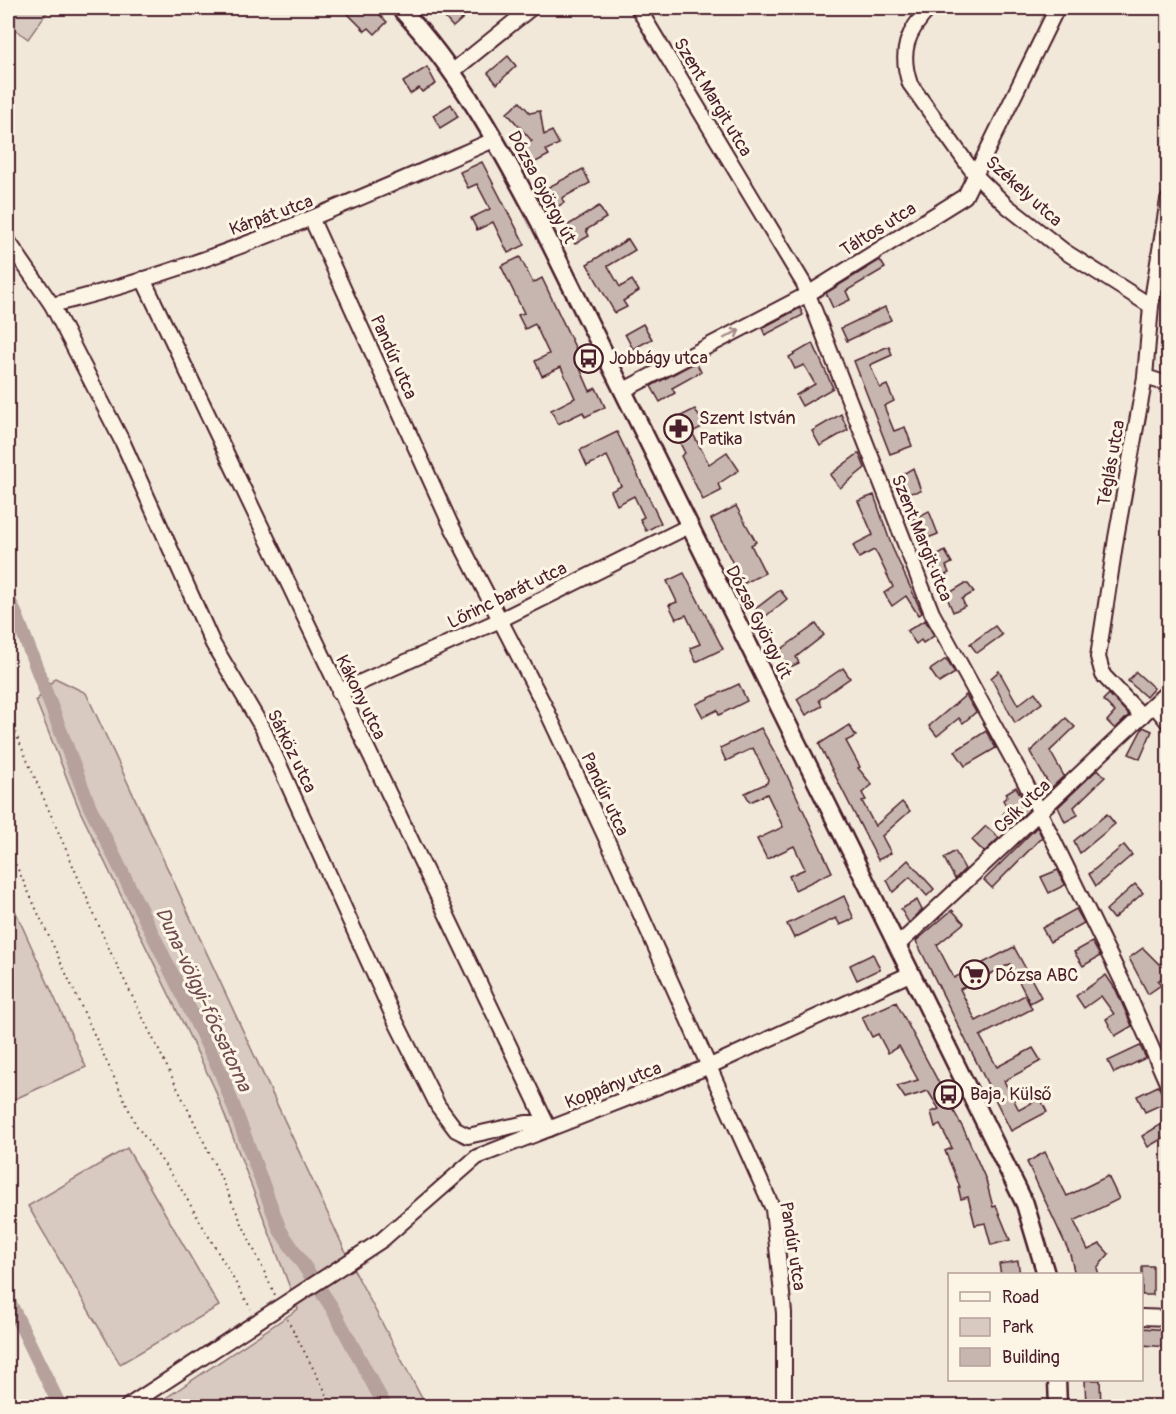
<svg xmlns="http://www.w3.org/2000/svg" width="1176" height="1414" viewBox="0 0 1176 1414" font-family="Pangolin,sans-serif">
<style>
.green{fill:#d8cac0;stroke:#917476;stroke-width:1.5}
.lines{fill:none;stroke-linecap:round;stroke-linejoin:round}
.canal{stroke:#b6a19c;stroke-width:14}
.building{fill:#c7b6af;stroke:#4a1f2b;stroke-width:1.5}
.minor-casing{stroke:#4a1f2b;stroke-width:18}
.major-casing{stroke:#4a1f2b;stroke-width:21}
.path{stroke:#4a1f2b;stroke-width:2;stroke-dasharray:1.5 4.5;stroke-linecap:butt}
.minor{stroke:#fcf5e5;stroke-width:14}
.major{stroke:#fcf5e5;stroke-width:16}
.oneway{stroke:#a38a88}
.labels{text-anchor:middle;stroke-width:6;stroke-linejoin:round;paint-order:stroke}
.street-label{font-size:18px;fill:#4a1f2b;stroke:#fcf5e5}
.poi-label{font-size:18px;fill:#4a1f2b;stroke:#fcf5e5;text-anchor:start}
.water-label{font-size:20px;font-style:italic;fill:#704c53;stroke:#fcf5e5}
</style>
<rect width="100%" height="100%" fill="#f1e8da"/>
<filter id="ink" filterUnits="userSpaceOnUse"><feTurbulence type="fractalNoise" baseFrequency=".0167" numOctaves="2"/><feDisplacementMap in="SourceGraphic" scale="12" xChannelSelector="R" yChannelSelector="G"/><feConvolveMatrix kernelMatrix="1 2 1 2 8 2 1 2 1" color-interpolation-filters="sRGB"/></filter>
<g filter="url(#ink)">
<!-- green -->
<g class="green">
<path d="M8 8H50L28 39 8 24Z"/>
<path d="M55 678 86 693 354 1270 426 1406H154L298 1309 214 1087 80 811 36 701Z"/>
<path d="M8 895 86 1067 8 1102Z"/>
<path d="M127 1148 219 1306 120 1364 28 1206Z"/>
</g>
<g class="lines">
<!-- canal -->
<g class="canal">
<path d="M8 598 17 617 89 805 221 1073 280 1230 331 1306 385 1406"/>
<path d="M8 1299 60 1406"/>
</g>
</g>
<!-- building -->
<g class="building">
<path d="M342 8H373L387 22 375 34 369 28 365 31Z"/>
<path d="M436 8H465L469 13 453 27Z"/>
<path d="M508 56 516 66 497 84 488 73Z"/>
<path d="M427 67 436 84 422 92 419 88 410 94 403 82Z"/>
<path d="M520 102 530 113 540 111 544 135 552 131 559 144 546 150 549 155 532 164 523 146 532 141 507 113Z"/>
<path d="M451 104 458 117 440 128 433 115Z"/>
<path d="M482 162 525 245 508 253 493 222 477 230 471 218 490 209 477 184 468 188 460 172Z"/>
<path d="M583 169 590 183 562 198 564 203 553 209 543 190Z"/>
<path d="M599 206 606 218 586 230 589 236 575 244 565 227Z"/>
<path d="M628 239 635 250 608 266 620 287 632 280 639 291 623 301 627 307 615 313 587 264Z"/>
<path d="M520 257 533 283 542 278 583 364 579 366 590 391 596 388 605 407 585 417 583 412 558 424 551 410 575 398 561 367 542 376 535 361 549 354 535 324 525 329 518 315 524 313 501 266Z"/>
<path d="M880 260 885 268 846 291 850 300 833 308 826 293Z"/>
<path d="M885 307 891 320 847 341 841 328Z"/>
<path d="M800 308 803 315 765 335 762 328Z"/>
<path d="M643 324 652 339 633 349 625 334Z"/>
<path d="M813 343 833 388 802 406 796 395 815 384 804 365 795 369 789 357Z"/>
<path d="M889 346 892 355 870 365 880 388 887 385 894 401 884 406 894 431 905 427 912 446 890 454 854 361Z"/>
<path d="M696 362 701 372 672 388 675 393 660 402 651 386Z"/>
<path d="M695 409 704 426 692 432 709 464 727 452 739 470 718 484 721 491 703 500 681 456 685 453 669 422Z"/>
<path d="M841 414 848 430 820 446 812 431Z"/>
<path d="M617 432 661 523 646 531 640 519 644 517 634 496 617 505 611 491 621 486 607 456 587 466 580 450Z"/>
<path d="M859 453 865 468 840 488 830 475Z"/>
<path d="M913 468 921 491 904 494 898 477Z"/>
<path d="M874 495 892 547 922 613 918 615 906 596 892 606 884 593 893 587 877 554 874 550 859 558 853 545 873 535 858 501Z"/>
<path d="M736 506 756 542 751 545 765 573 743 584 711 519Z"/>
<path d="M929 511 938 534 920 541 912 520Z"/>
<path d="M945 551 952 563 946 566 949 573 939 578 930 560Z"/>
<path d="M684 573 723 649 696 662 690 648 700 644 686 615 676 619 669 605 677 602 667 581Z"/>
<path d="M964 584H968L974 592 962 599 965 606 953 612 946 595Z"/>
<path d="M780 590 787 599 761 620 754 610Z"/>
<path d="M925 620 934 636 923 643 921 640 916 644 907 631Z"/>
<path d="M816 624 824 635 796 657 799 663 784 670 776 653Z"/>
<path d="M995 626 1002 635 977 653 970 644Z"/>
<path d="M946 659 955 673 939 683 930 670Z"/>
<path d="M843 668 850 678 819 700 822 706 806 715 797 699Z"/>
<path d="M999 671 1018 705 1035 692 1042 703 1015 723 991 678Z"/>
<path d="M1136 672 1154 688 1146 697 1128 681Z"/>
<path d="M739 684 747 701 719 715 717 710 703 717 696 704Z"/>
<path d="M1109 694 1129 715 1115 729 1107 721 1115 712 1103 700Z"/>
<path d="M966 695 976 712 963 723 959 718 937 736 929 726Z"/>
<path d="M1066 718 1075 727 1050 751 1064 776 1051 788 1030 752Z"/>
<path d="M849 725 856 736 846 741 860 767 858 768 872 785 862 793 866 800 862 801 875 826 902 802 910 811 882 836 891 853 878 860 819 744Z"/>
<path d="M1143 727 1152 731 1140 759 1129 754Z"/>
<path d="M761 728 785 771 832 872 795 890 789 876 805 869 794 846 767 859 757 839 783 827 767 794 750 802 745 793 767 783 768 779 753 748 726 761 720 748Z"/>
<path d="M986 731 996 748 965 766 955 751Z"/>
<path d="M1098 769 1105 777 1074 807 1078 815 1065 822 1058 807Z"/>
<path d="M1016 787 1029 810 1013 824 1003 814 1008 809 1003 800 1008 796 1006 793Z"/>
<path d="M1107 814 1115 824 1080 853 1074 841Z"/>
<path d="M986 826 999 838 984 852 972 840Z"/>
<path d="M1037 827 1042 837 992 888 984 880Z"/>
<path d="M1124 845 1132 855 1096 886 1089 874Z"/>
<path d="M955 851 965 869 955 879 944 858Z"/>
<path d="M908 860 934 889 927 896 910 877 893 892 887 880Z"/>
<path d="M1058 870 1065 885 1049 893 1041 877Z"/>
<path d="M1135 884 1143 893 1113 919 1106 910Z"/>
<path d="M844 896 854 919 840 925 836 918 794 938 787 924Z"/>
<path d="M917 900 922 910 909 923 901 909Z"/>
<path d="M1076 909 1084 923 1050 942 1042 928Z"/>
<path d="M952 910 964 923 937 945 954 978 1014 947 1041 997 1030 1003 1010 964 960 989 976 1021 1025 995 1032 1009 980 1036 997 1067 1033 1048 1041 1061 1004 1081 1019 1110 1040 1098 1047 1112 1011 1131 916 941Z"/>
<path d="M1092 942 1100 956 1083 966 1074 952Z"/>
<path d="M1143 948 1159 964 1168 958V973L1158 981 1161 985 1148 994 1129 958Z"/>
<path d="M873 954 880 969 857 980 850 965Z"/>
<path d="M1106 975 1116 990 1132 1026 1115 1036 1106 1019 1114 1014 1101 996 1084 1008 1076 996Z"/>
<path d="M896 1002 965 1132 986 1180 993 1207 996 1206 1010 1240 991 1245 985 1223 975 1225 968 1197 961 1199 958 1187H960L945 1151 952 1148 940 1125 935 1127 931 1112 939 1109 928 1091 905 1098 897 1086 918 1080 899 1046 888 1053 878 1034 872 1037 862 1017Z"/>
<path d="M1140 1046 1146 1058 1114 1073 1108 1061Z"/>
<path d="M1158 1086 1167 1102 1145 1112 1137 1096Z"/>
<path d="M1168 1120V1135L1148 1147 1142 1136Z"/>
<path d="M1045 1152 1067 1196 1108 1176 1119 1199 1074 1221 1088 1250 1100 1244 1109 1254 1097 1268 1099 1275H1075L1070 1254 1027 1162Z"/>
<path d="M1018 1261 1020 1275H1001L999 1264Z"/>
<rect x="1142" y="1266" width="11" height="29"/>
<path d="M1142 1328 1168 1330V1347L1142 1345Z"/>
<path d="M1085 1380H1100L1101 1407H1086Z"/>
</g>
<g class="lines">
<defs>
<g id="minor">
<path d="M638 8 804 284 932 613 1024 780 1123 983 1168 1085"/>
<path d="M930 8C907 31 899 52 910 84L976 176 1007 206 1064 251 1151 306"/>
<path d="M453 71 531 8"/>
<path d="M312 220 450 523 544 705 619 866 773 1209 784 1313V1406"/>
<path d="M8 241 52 305 123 443 213 644 263 729 394 1018 438 1106 456 1130 468 1136 526 1123H546"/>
<path d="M143 279 549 1129"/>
<path d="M52 305C206 268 351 202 496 139"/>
<path d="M1145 377 1168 384"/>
<path d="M624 390 808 294 965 196 1057 8"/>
<path d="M339 692 500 620 689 526"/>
<path d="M1154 705 1168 722"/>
<path d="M1142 716 1103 675 1098 657 1116 538 1145 377 1151 306 1168 200"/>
<path d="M898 945 1168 691"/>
<path d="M1142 1317 1168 1318"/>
<path d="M128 1406 382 1240 477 1157 710 1066 912 973"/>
</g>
<g id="major">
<path d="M400 8C459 71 499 145 539 221L1025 1204 1046 1274"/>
<path d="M1057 1380 1058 1406"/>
</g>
</defs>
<!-- minor casing -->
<use href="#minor" class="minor-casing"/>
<!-- major casing -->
<use href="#major" class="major-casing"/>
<!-- path -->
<g class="path">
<path d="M8 716 110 951 205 1144 275 1295"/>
<path d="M8 848 136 1125 177 1182 251 1309"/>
<path d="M287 1319 333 1406"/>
</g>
<!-- minor -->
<use href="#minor" class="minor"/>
<!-- major -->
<use href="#major" class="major"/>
</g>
<!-- one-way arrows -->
<defs><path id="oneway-shaft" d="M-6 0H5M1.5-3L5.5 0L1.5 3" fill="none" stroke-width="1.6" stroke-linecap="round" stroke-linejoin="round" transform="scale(1.5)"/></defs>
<use class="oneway" href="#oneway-shaft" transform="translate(732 334) rotate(-28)"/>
</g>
<!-- icons -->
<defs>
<symbol id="bus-ring" viewBox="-11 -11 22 22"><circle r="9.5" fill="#fcf5e5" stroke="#4a1f2b" stroke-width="1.5"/><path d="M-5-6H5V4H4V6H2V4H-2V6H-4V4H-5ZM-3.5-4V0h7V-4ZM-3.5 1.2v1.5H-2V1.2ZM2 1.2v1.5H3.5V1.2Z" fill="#4a1f2b"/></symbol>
<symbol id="pharmacy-ring" viewBox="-11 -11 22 22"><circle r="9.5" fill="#fcf5e5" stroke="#4a1f2b" stroke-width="1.5"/><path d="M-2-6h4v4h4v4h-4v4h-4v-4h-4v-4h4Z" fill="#4a1f2b"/></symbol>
<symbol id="supermarket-ring" viewBox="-11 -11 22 22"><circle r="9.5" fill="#fcf5e5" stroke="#4a1f2b" stroke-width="1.5"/><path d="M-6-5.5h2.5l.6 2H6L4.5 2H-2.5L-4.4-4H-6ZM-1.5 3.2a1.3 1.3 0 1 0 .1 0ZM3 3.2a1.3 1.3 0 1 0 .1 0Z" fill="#4a1f2b"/></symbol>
</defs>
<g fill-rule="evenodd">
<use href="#bus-ring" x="572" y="342" width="33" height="33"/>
<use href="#pharmacy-ring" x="662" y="412" width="33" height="33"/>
<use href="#supermarket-ring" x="958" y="958" width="33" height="33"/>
<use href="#bus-ring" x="932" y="1078" width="33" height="33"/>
</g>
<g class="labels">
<!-- street labels -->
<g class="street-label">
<text transform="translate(713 97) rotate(59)" y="6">Szent Margit utca</text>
<text transform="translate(542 187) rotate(62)" y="6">Dózsa György út</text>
<text transform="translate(1024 191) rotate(42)" y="6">Székely utca</text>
<text transform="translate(271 215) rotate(-20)" y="6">Kárpát utca</text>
<text transform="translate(878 229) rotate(-32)" y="6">Táltos utca</text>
<text transform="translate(394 357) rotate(66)" y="6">Pandúr utca</text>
<text transform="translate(1111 463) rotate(-80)" y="6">Téglás utca</text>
<text transform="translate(922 538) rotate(68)" y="6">Szent Margit utca</text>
<text transform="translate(507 595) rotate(-26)" y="6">Lőrinc barát utca</text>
<text transform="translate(759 622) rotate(63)" y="6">Dózsa György út</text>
<text transform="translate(361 697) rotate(64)" y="6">Kákony utca</text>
<text transform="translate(292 751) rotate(64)" y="6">Sárköz utca</text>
<text transform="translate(605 794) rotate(65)" y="6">Pandúr utca</text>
<text transform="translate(1022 806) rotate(-43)" y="6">Csík utca</text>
<text transform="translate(613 1085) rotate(-21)" y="6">Koppány utca</text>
<text transform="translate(793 1246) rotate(81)" y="6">Pandúr utca</text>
</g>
<!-- poi labels -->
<g class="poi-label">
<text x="609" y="364">Jobbágy utca</text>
<text x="699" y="424">Szent István<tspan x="699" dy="21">Patika</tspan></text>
<text x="995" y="981">Dózsa ABC</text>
<text x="970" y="1100">Baja, Külső</text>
</g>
<!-- water labels -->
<g class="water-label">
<text transform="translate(204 999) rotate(65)" y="7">Duna-völgyi-főcsatorna</text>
</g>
</g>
<!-- margin -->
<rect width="1176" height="1414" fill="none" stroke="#fcf5e5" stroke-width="30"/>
<rect x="15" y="15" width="1146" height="1384" fill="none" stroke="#4a1f2b" stroke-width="2" filter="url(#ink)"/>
<!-- legend -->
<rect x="948" y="1273" width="195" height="108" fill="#fcf5e5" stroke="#b59f9b" stroke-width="1.5"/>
<rect x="960" y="1292" width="30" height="9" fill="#fcf5e5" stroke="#b59f9b" stroke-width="1.5"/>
<text x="1002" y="1303" font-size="18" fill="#4a1f2b">Road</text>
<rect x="960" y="1318" width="30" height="18" fill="#d8cac0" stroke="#b59f9b" stroke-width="1.5"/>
<text x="1002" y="1333" font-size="18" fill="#4a1f2b">Park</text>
<rect x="960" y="1348" width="30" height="18" fill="#c7b6af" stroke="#b59f9b" stroke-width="1.5"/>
<text x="1002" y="1363" font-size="18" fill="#4a1f2b">Building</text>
</svg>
